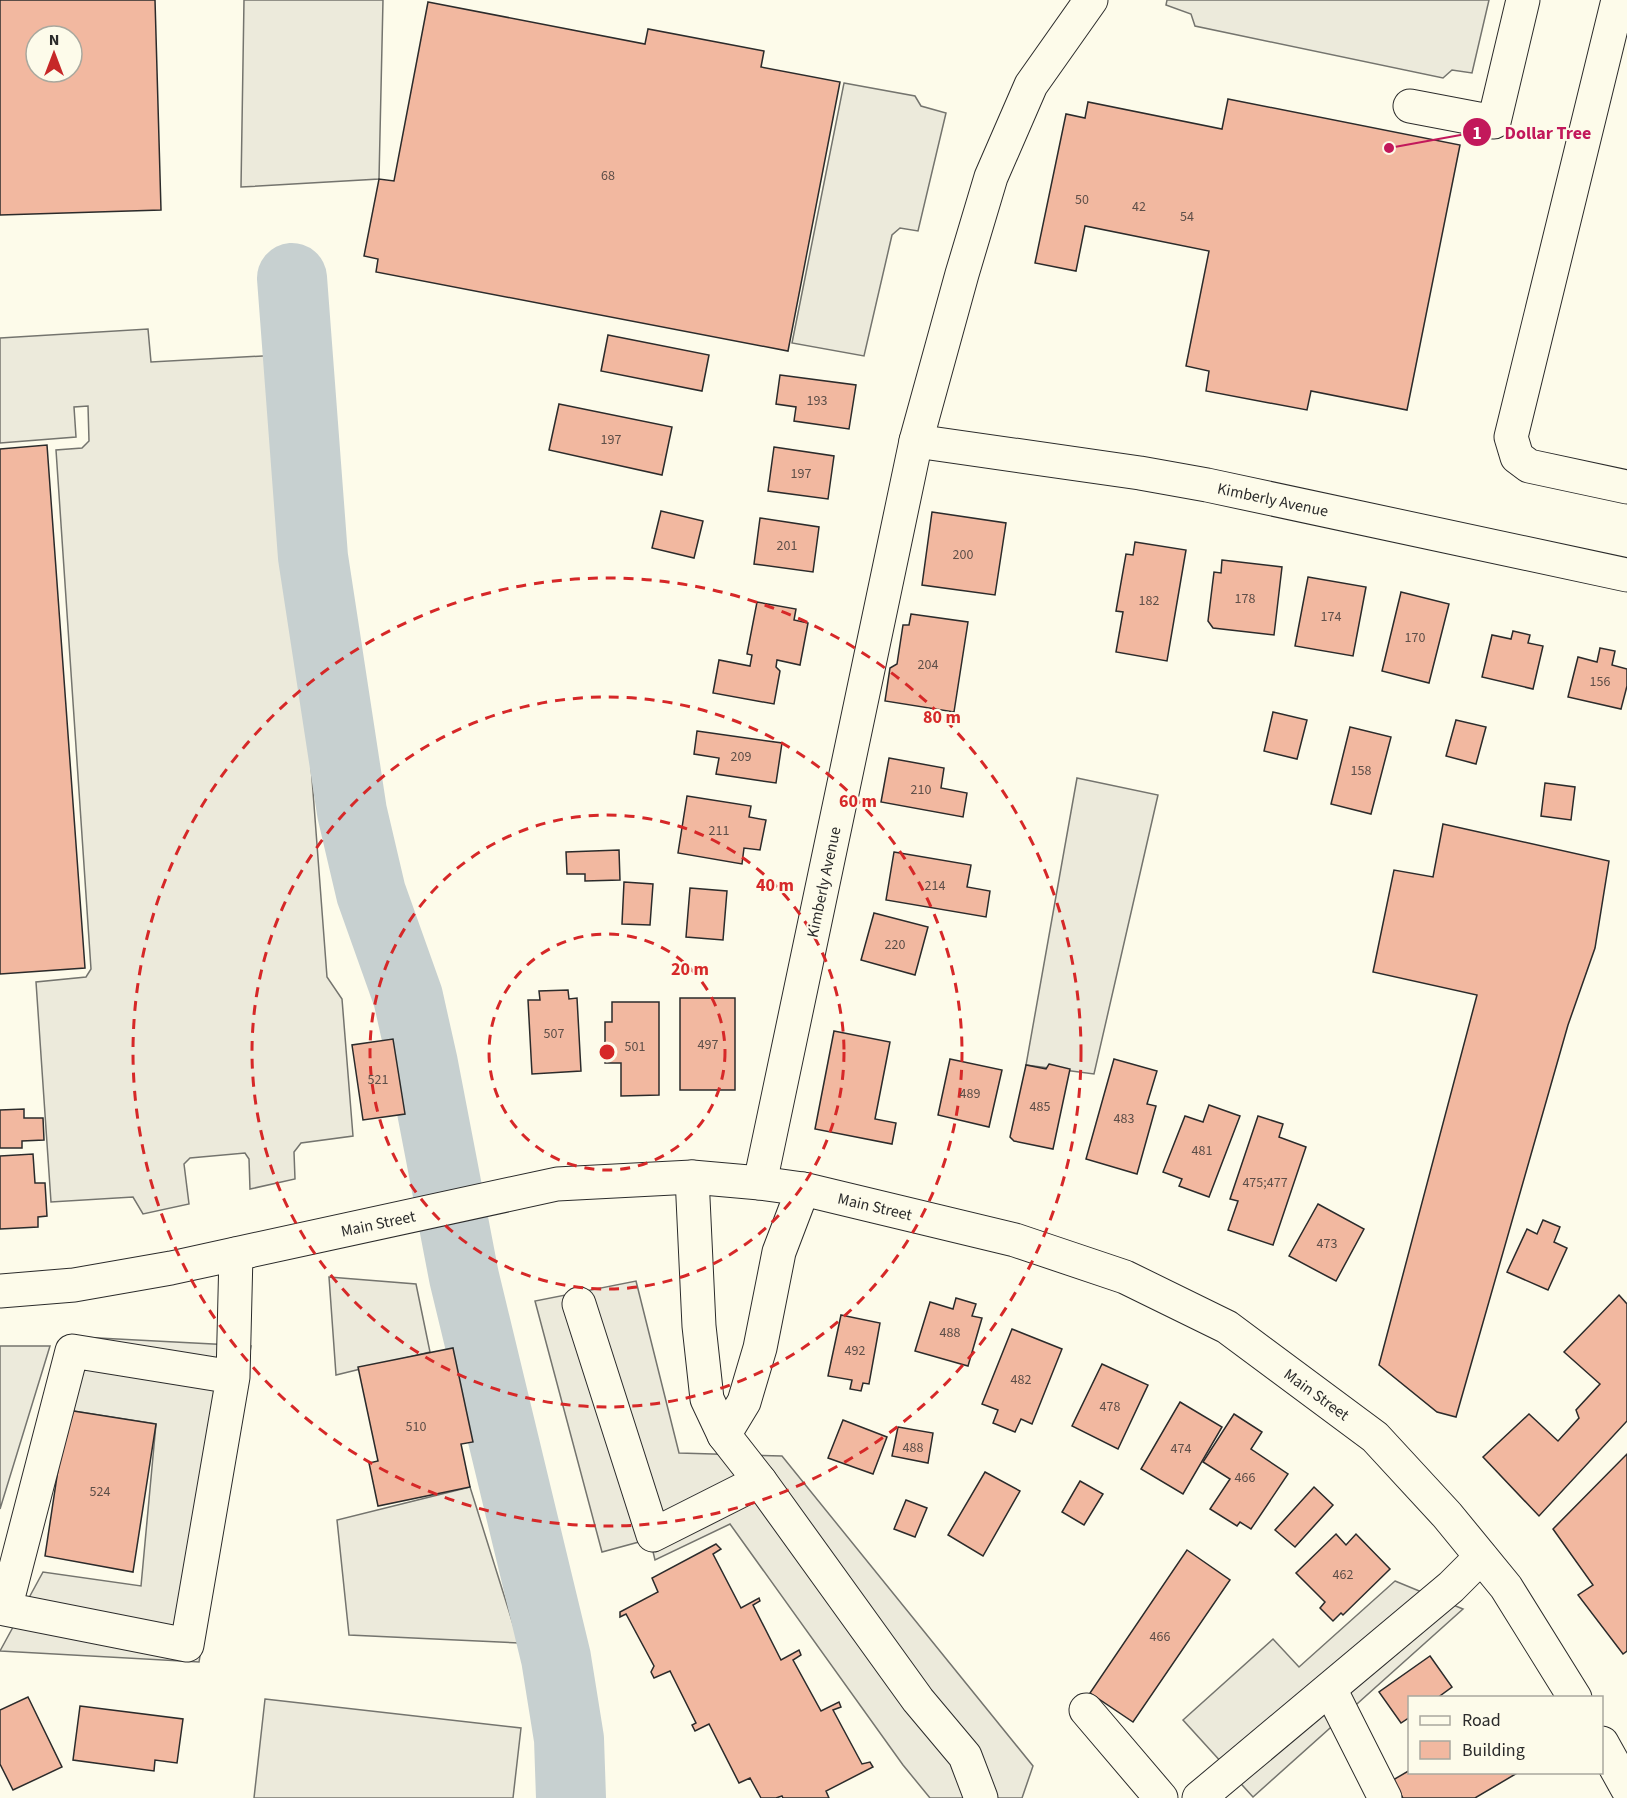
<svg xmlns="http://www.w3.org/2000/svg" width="1627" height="1798" viewBox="0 0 1627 1798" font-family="'Source Sans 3',sans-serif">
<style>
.parking{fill:#eceadb;stroke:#74746e;stroke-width:1.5}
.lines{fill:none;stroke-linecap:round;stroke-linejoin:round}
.river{stroke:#c7d0d0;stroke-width:70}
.building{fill:#f2b8a0;stroke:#2b2b2b;stroke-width:1.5;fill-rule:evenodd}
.minor-casing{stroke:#2b2b2b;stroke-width:35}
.major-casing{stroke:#2b2b2b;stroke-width:35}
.minor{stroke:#fdfbea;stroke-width:33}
.major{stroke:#fdfbea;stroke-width:33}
.ring{fill:none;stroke:#d62828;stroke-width:3;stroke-dasharray:10 8}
.labels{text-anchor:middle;stroke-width:4.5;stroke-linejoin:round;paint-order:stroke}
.number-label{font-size:14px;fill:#5d4e48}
.street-label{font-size:16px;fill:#2b2b2b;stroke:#fdfbea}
.centre{fill:#d62828;stroke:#fdfbea;stroke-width:3}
.ring-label{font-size:18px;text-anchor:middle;font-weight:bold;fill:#d62828;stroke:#fdfbea;stroke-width:4.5;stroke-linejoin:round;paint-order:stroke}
.leader{fill:none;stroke:#c2185b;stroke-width:2}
.callout-dot{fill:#c2185b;stroke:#fdfbea;stroke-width:2}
.mark-label{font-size:18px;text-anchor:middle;font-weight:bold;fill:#fff}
.callout-label{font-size:18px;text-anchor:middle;font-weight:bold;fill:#c2185b;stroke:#fdfbea;stroke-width:4.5;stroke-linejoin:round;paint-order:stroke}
</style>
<rect width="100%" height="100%" fill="#fdfbea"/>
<!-- parking -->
<g class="parking">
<path d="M244 0H383L379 179 241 187Z"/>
<path d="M1167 0H1489L1472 73 1452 70 1443 78 1195 26 1191 14 1166 5Z"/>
<path d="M844 83 915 96 921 106 946 113 918 231 900 228 892 235 864 356 792 343Z"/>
<path d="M148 329 151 362 280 355 327 977 342 999 353 1136 301 1143 294 1152 295 1179 250 1189 249 1159 245 1153 190 1158 184 1164 189 1204 143 1214 133 1197 51 1202 36 982 86 977 91 969 56 450 82 448 89 441 88 406 74 407 76 437 0 443V338Z"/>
<path d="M1077 778 1158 795 1094 1074 1026 1065Z"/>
<path d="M329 1277 416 1284 430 1352 336 1375Z"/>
<path d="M636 1281 679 1453 782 1456 1033 1766 1022 1798H930L903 1765 730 1524 655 1560 650 1539 602 1552 535 1301Z"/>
<path d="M79 1337 251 1346 199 1662 0 1651 43 1572 141 1586 156 1424 67 1410Z"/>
<path d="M0 1346H50L0 1509Z"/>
<path d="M470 1487 519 1643 349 1635 337 1520Z"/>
<path d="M1395 1581 1463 1609 1253 1797 1183 1720 1273 1639 1299 1667Z"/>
<path d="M265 1699 521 1728 513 1798H254Z"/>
</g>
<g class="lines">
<!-- river -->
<path class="river" d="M292 278 313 557 352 812 371 893 408 997 423 1064 464 1277 556 1658 569 1739 571 1798"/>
</g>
<!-- building -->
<g class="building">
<path d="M0 0H155L161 210 0 215ZM36 36H72V72H36Z"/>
<path d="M428 2 645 44 648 29 764 51 761 67 840 82 788 351 376 272 378 259 364 256 379 179 394 181Z"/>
<path d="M1228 99 1460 145 1407 410 1311 391 1307 410 1206 391 1209 371 1186 366 1209 251 1085 226 1076 271 1035 263 1066 114 1085 118 1088 102 1222 129Z"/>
<path d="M608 335 709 355 702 391 601 371Z"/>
<path d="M780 375 856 385 849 429 794 421 796 407 776 404Z"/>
<path d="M559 404 672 427 662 475 549 450Z"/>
<path d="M47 445 85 968 0 974V449Z"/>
<path d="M774 447 834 456 828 499 768 491Z"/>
<path d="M661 511 703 521 694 558 652 548Z"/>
<path d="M932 512 1006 523 995 595 922 585Z"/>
<path d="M760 518 819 527 813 572 754 564Z"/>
<path d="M1135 542 1186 550 1167 661 1116 652 1123 612 1116 611 1126 554 1133 555Z"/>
<path d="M1222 560 1282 567 1274 635 1213 628 1208 621 1214 572 1221 573Z"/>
<path d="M1308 577 1366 587 1353 656 1295 646Z"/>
<path d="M1401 592 1449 604 1429 683 1382 671Z"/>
<path d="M757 602 796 609 794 620 808 623 800 665 777 660 776 667 780 671 774 704 713 693 719 660 750 666 752 655 747 654Z"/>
<path d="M911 614 968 622 954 712 885 701 890 668 897 664 903 625H909Z"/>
<path d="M1513 631 1530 635 1528 643 1543 646 1533 689 1482 677 1492 635 1511 639Z"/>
<path d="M1600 648 1615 651 1612 665 1627 669V686L1621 709 1568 697 1578 657 1597 662Z"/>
<path d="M1273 712 1307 720 1297 759 1264 751Z"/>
<path d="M1456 720 1486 727 1476 764 1446 756Z"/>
<path d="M1350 727 1391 737 1371 814 1331 804Z"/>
<path d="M697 731 782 743 776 783 716 774 719 758 694 754Z"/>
<path d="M889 758 944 768 941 788 967 793 963 817 881 802Z"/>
<path d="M1545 783 1575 787 1571 820 1541 816Z"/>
<path d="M687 796 751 806 749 817 766 820 760 850 744 848 742 864 678 853Z"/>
<path d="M1443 824 1609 861 1595 948 1568 1025 1456 1417 1437 1412 1379 1365 1477 995 1373 972 1394 870 1433 877Z"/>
<path d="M619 850 620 880 585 881V874H567L566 852Z"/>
<path d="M894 852 971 865 967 887 990 891 986 917 886 900Z"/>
<path d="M624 882 653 884 650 925 622 924Z"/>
<path d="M690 888 727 891 723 940 686 937Z"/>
<path d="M874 913 928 927 915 975 861 960Z"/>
<path d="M568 990 569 999 577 998 581 1071 532 1074 528 1000H540L539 991Z"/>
<rect x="680" y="998" width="55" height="92"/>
<path d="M612 1002H659V1095L621 1096V1063H605V1022H612Z"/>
<path d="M834 1031 890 1042 875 1119 896 1123 892 1144 815 1129Z"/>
<path d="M393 1039 405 1114 363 1120 352 1045Z"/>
<path d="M950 1059 1002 1070 989 1127 938 1115Z"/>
<path d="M1114 1059 1157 1071 1147 1104 1156 1106 1137 1174 1086 1159Z"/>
<path d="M1049 1064 1070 1069 1053 1149 1014 1141 1010 1137 1026 1065 1046 1069Z"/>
<path d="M1209 1105 1240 1116 1209 1197 1179 1186 1182 1179 1163 1172 1185 1116 1203 1122Z"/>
<path d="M24 1109V1118H43L44 1140 22 1141V1148H0V1110Z"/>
<path d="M1258 1116 1283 1124 1279 1137 1306 1147 1273 1245 1228 1230 1238 1201 1230 1199Z"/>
<path d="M33 1154 35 1183H45L47 1216 38 1217V1227L0 1229V1156Z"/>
<path d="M1318 1204 1364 1229 1336 1281 1289 1256Z"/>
<path d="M1543 1220 1560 1227 1554 1242 1567 1248 1548 1290 1507 1272 1527 1229 1537 1234Z"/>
<path d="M1619 1295 1627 1304V1421L1539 1516 1483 1457 1529 1414 1558 1441 1579 1418 1576 1410 1600 1384 1564 1352Z"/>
<path d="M956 1298 976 1304 972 1316 982 1318 968 1366 915 1351 930 1302 953 1309Z"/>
<path d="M841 1315 880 1323 869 1384 863 1383 861 1391 850 1389 852 1380 828 1376Z"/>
<path d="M1012 1329 1062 1349 1032 1424 1021 1419 1015 1432 993 1423 998 1410 982 1404Z"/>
<path d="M453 1348 473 1442 461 1444 470 1487 378 1506 369 1463 378 1461 358 1367Z"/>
<path d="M1102 1364 1148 1385 1118 1449 1072 1426Z"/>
<path d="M1180 1402 1222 1427 1183 1494 1141 1469Z"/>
<path d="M67 1410 156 1424 133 1572 45 1556Z"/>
<path d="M1234 1414 1262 1432 1251 1449 1288 1474 1251 1529 1240 1522 1237 1526 1210 1509 1230 1479 1203 1462Z"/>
<path d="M843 1420 887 1437 873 1474 828 1458Z"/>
<path d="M898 1427 933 1433 928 1463 892 1456Z"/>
<path d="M1627 1454V1651L1623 1654 1578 1595 1593 1585 1553 1529Z"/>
<path d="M985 1472 1020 1491 983 1556 948 1535Z"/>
<path d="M1080 1481 1103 1494 1084 1525 1062 1512Z"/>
<path d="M1314 1487 1333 1505 1295 1547 1275 1530Z"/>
<path d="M906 1500 927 1508 915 1537 894 1529Z"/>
<path d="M1336 1534 1346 1545 1356 1534 1390 1569 1343 1615 1341 1613 1333 1621 1320 1608 1325 1602 1296 1573Z"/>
<path d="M716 1544 721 1549 713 1554 741 1608 759 1598 760 1601 753 1605 781 1660 799 1650 801 1655 793 1660 821 1711 839 1702 841 1707 833 1710 862 1764 870 1762 873 1767 826 1791 829 1798H783L782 1796 776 1798H761L750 1778 739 1783 709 1724 695 1731 692 1725 696 1723 670 1671 654 1678 651 1672 654 1666 626 1614 620 1617V1612L658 1592 652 1578Z"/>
<path d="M1187 1550 1230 1580 1133 1722 1090 1693Z"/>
<path d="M1430 1656 1452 1687 1437 1698H1410V1717L1401 1723 1379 1692Z"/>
<path d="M28 1697 62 1767 13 1790 0 1764V1710Z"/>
<path d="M80 1706 183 1719 177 1763 155 1760 154 1771 73 1760Z"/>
<path d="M1410 1770V1772H1519L1475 1798H1403L1393 1780Z"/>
</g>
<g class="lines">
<defs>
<g id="minor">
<path d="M1618 0 1511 437 1517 457 1529 466 1627 487"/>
<path d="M1410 106 1494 122 1523 0"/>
<path d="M916 441 1140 473 1207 485 1627 575"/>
<path d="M692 1177 699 1326 707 1399 724 1435 760 1481 918 1700 965 1756 981 1798"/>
<path d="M760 1183 916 441 962 274 991 177 1031 85 1091 0"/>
<path d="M579 1304 653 1535 760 1481"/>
<path d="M233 1377 72 1351 5 1609 187 1645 233 1377 236 1254"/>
<path d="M724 1435 744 1402 760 1348 779 1252 803 1189"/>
<path d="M1330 1689 1385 1798"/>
<path d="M1086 1710 1161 1798"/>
<path d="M1199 1798 1451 1587 1481 1557"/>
</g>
<g id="major">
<path d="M0 1291 74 1285 171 1268 557 1184 692 1177 760 1183 803 1189 1015 1240 1125 1277 1227 1327 1375 1437 1447 1515 1506 1587 1575 1698"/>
<path d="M1602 1743 1627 1788"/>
</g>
</defs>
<!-- minor casing -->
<use href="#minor" class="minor-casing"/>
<!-- major casing -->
<use href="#major" class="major-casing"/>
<!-- minor -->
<use href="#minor" class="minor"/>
<!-- major -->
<use href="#major" class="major"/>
</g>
<!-- distance rings -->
<g class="ring">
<circle cx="607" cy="1052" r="118"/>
<circle cx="607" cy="1052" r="237"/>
<circle cx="607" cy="1052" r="355"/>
<circle cx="607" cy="1052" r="474"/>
</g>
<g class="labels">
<!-- number labels -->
<g class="number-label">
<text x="608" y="180">68</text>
<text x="1082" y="204">50</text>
<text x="1139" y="211">42</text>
<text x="1187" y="221">54</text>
<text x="817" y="405">193</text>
<text x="611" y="444">197</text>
<text x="801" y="478">197</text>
<text x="787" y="550">201</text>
<text x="963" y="559">200</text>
<text x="1245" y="603">178</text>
<text x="1149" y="605">182</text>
<text x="1331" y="621">174</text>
<text x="1415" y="642">170</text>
<text x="928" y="669">204</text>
<text x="1600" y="686">156</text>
<text x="741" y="761">209</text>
<text x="1361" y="775">158</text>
<text x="921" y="794">210</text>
<text x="719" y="835">211</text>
<text x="935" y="890">214</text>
<text x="895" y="949">220</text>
<text x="554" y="1038">507</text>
<text x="708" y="1049">497</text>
<text x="635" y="1051">501</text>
<text x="378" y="1084">521</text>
<text x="970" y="1098">489</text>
<text x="1040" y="1111">485</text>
<text x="1124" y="1123">483</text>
<text x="1202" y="1155">481</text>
<text x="1265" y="1187">475;477</text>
<text x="1327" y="1248">473</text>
<text x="950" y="1337">488</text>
<text x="855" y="1355">492</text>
<text x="1021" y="1384">482</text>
<text x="1110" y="1411">478</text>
<text x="416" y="1431">510</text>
<text x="913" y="1452">488</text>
<text x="1181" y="1453">474</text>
<text x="1245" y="1482">466</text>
<text x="100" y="1496">524</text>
<text x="1343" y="1579">462</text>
<text x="1160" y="1641">466</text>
</g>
<!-- street labels -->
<g class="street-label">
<text transform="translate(1273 499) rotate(12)" y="6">Kimberly Avenue</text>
<text transform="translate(823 882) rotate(-78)" y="6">Kimberly Avenue</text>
<text transform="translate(875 1206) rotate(13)" y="6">Main Street</text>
<text transform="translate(378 1223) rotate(-12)" y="6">Main Street</text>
<text transform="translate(1317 1394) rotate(36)" y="6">Main Street</text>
</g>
</g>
<circle cx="607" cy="1052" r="9" class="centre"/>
<g class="ring-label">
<text x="942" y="723">80 m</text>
<text x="858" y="807">60 m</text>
<text x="775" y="891">40 m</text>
<text x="690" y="975">20 m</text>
</g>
<!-- callouts -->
<path class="leader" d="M1389 148L1477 132"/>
<g class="callout-dot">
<circle cx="1389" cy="148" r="6"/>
<circle cx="1477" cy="132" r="15"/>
</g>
<g class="mark-label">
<text x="1477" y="139">1</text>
</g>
<g class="callout-label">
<text x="1548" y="139">Dollar Tree</text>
</g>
<!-- legend -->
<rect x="1408" y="1696" width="195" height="78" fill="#fdfbea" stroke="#a9a89e" stroke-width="1.5"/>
<rect x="1420" y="1716" width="30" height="9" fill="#fdfbea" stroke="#a9a89e" stroke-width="1.5"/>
<text x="1462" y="1726" font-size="18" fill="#2b2b2b">Road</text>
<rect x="1420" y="1741" width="30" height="18" fill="#f2b8a0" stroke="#a9a89e" stroke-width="1.5"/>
<text x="1462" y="1756" font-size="18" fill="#2b2b2b">Building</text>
<!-- north arrow -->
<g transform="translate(54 54)"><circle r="28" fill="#fdfbea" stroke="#a9a89e" stroke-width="1.5"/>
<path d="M0-4.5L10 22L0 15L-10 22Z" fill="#c62828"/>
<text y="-9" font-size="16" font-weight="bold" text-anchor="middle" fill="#2b2b2b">N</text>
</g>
</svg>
